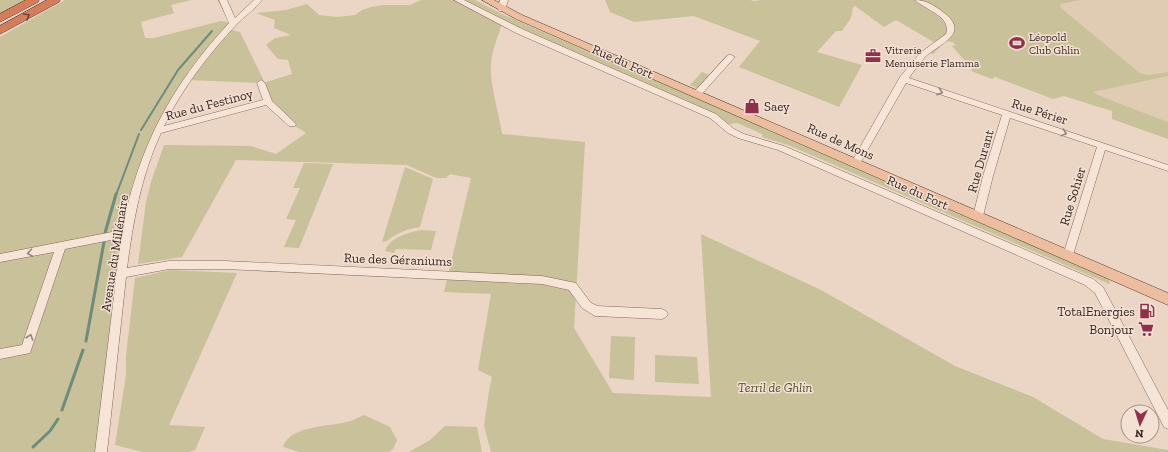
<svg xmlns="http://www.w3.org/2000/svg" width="1168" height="452" viewBox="0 0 1168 452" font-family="'Zilla Slab',serif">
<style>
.farmland{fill:#e0ccb3}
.green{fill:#c8c199}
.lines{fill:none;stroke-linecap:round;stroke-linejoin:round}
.stream-far1{stroke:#6e8c7c;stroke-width:2}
.stream{stroke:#6e8c7c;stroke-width:3}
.minor-casing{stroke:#85665c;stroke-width:1}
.major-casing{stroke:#533630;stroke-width:1}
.highway-casing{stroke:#533630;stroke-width:1}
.minor{fill:#f6e4d7;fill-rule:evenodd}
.major{fill:#ecbe9f;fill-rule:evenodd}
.highway{fill:#d57d5b;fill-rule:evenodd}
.oneway{stroke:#6e4334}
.oneway2{stroke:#96847b}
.labels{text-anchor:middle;stroke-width:3;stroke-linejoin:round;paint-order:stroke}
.far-poi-label{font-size:11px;fill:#36241f;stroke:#f3e1d4;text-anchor:start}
.street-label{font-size:13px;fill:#36241f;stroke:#f3e1d4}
.poi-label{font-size:13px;fill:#36241f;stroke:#f3e1d4;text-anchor:end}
.park-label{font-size:13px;font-style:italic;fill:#514f27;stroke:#f3e1d4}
</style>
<rect width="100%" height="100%" fill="#ebd5c5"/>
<!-- farmland -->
<g class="farmland">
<path d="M1081 0H1168V72L1148 75 1140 73 1091 34 1062 9 1060 6 1061 4Z"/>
<path d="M1168 76V122L1105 98 1093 91Z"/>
</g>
<!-- green -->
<g class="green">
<path d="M0 0H24L0 13Z"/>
<path d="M65 0H191L171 5 174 13 141 22 145 38H154L221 21 233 23 227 29 240 32 264 81 263 83 292 74 288 60 278 59 266 45 275 38 291 35 274 28 275 20 256 13 286 10 307 4 319 15 337 17 355 15 362 10 371 7 384 5H410L421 0H458L502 23C499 34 494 45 492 56 487 79 499 111 502 134L585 142 574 328 613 393 711 397 701 234 821 290 955 366 1033 397 1103 439 1168 450V452H491L484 426 489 391 492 377 478 370 491 294 444 292 471 178 450 174 446 178H436L407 165 236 160 182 257 138 264 146 202 151 182 164 145 251 146 276 154 306 133 292 124 268 102 261 83 187 80 158 131 132 205 101 452H0V37Z"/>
<path d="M463 0H475L504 15 1108 277 1110 283 1109 284 1100 280 788 145 762 137V134L737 123 729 124 708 110 491 15Z"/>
<path d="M605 0H750L754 1 763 0H1081L1061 4 1060 6 1062 9 1140 73 1148 75 1168 72V76L1093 92 1105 98 1168 122V139L1112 119V111L1064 96 1053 99 995 77 992 79 971 71 972 69 952 46 956 45 952 42 946 41 933 54 925 52 937 44 896 20 884 27 855 6 853 8 851 18 842 31H836L817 52 862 65 839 107 739 67 760 41 694 16 634 22 610 12Z"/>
<path d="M702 72 709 75 710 79 701 90 690 85Z"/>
<path d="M304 163 333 164 299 248 284 247 296 220 286 219 300 188H293Z"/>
<path d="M405 167 433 179 420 227C411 228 402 231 394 236 390 238 387 242 382 242Z"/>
<path d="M421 230 436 231 431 250 396 249 394 253 385 251C390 237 408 233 421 230Z"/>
<path d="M170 270 237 273 169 425 205 427 195 450 189 452H142L115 445 126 375V356L135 278Z"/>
<path d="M611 336 635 337 634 380 609 378Z"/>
<path d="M655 355 697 357 699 384 655 382Z"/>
<path d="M364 415 390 427 397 440 393 449 389 452H299L283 447C290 425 329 427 347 422 353 421 359 417 364 415Z"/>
<path d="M445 426 477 427 482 452H409L430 440Z"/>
</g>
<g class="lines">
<!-- stream-far1 -->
<g class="stream-far1">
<path d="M141 130 178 70 212 31"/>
<path d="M116 195 139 134"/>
</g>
<!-- stream -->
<g class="stream">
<path d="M105 233 116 194"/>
<path d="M86 341 104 242"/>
<path d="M62 410 83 350"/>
<path d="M33 447 50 431 58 419"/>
</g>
<defs>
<g id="minor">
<path d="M219 0H227L235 18 254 0H262C255 9 245 16 237 24 209 54 182 88 164 126L263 100 257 83 261 80 265 83 272 101 296 124 295 126H289L266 105 161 133C141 176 133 222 127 268L169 261H225L542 276 576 283 590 302 597 306 662 309 666 311 668 314 666 317 662 319 595 316 582 308 569 290 542 284 225 269H169L126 277 107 452H95L121 238 65 249 30 353 0 359V349L22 345 54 252 0 262V254L122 230C139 146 171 86 229 23Z"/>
<path d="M454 0H464L522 29 716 114 734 129 744 134 784 146 1093 279 1103 287 1168 410V429L1164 427 1095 293 1085 285 778 150 738 138 728 133 710 118 516 33Z"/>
<path d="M500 0H508L505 11H499L498 9Z"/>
<path d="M915 0C926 0 934 5 943 12 971 33 941 43 926 56 920 62 914 71 909 78L1168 165V171L1105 150 1073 255 1072 258 1068 259 1064 258 1063 255 1097 147 1010 118 993 176 983 216 981 219H975L973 216 983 176 1002 115 906 83 859 165H853L851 163 900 77 920 53 946 34C952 16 925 10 915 0Z"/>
<path d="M728 55H731L735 57 700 96H694L693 94 694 92Z"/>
</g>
<path id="major" d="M482 0H494L522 15 1168 293V305L516 19Z"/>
<g id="highway">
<path d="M26 0H39L38 2 0 22V14Z"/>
<path d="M47 0H60L59 2 0 34V26Z"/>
</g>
</defs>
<!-- minor casing -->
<use href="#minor" class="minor-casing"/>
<!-- major casing -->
<use href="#major" class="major-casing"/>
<!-- highway casing -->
<use href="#highway" class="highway-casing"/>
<!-- minor -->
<use href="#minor" class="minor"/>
<!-- major -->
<use href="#major" class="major"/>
<!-- highway -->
<use href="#highway" class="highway"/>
</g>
<!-- one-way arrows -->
<defs><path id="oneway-chevron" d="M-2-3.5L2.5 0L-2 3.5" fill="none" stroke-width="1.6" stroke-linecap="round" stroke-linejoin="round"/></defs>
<use class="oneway" href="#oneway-chevron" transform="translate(27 16) rotate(-30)"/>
<g class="oneway2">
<use href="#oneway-chevron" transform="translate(940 92) rotate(18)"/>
<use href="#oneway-chevron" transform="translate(1064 133) rotate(18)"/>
<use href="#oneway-chevron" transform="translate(30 253) rotate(170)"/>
<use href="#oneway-chevron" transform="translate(30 337) rotate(-71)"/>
</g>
<!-- icons -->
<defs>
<symbol id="stadium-bare" viewBox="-9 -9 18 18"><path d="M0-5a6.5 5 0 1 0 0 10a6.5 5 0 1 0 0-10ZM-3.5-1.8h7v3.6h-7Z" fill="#90304c" stroke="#f3e1d4" stroke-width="2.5" paint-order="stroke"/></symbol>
<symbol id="office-bare" viewBox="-9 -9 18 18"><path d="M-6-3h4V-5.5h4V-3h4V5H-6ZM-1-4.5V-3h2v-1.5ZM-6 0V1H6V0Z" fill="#90304c" stroke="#f3e1d4" stroke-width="2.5" paint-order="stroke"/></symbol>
<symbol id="shop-bare" viewBox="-9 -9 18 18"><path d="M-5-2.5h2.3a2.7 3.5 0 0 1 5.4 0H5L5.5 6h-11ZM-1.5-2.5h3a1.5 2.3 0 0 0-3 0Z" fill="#90304c" stroke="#f3e1d4" stroke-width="2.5" paint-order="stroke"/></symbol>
<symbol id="fuel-bare" viewBox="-9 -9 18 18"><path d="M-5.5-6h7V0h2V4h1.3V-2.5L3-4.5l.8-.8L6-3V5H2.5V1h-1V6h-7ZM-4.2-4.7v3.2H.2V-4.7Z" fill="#90304c" stroke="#f3e1d4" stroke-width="2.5" paint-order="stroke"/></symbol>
<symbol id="supermarket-bare" viewBox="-9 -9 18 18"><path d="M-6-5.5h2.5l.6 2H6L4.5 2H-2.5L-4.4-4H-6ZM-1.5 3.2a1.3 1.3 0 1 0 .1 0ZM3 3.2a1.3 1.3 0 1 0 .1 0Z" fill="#90304c" stroke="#f3e1d4" stroke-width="2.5" paint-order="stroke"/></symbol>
</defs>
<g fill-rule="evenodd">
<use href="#stadium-bare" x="1006" y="32" width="22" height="22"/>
<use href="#office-bare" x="862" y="45" width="22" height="22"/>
<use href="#shop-bare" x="741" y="95" width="22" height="22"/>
<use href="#fuel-bare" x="1136" y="300" width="22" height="22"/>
<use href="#supermarket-bare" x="1135" y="318" width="22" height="22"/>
</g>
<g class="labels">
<!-- far-poi labels -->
<g class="far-poi-label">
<text x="1029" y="41">Léopold<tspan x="1029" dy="13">Club Ghlin</tspan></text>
<text x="885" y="54">Vitrerie<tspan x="885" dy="13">Menuiserie Flamma</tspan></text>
</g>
<!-- street labels -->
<g class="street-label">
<text transform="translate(623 61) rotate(24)" y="5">Rue du Fort</text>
<text transform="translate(209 104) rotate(-15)" y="5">Rue du Festinoy</text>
<text transform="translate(1040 111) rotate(18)" y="5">Rue Périer</text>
<text transform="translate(841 141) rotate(24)" y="5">Rue de Mons</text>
<text transform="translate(980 161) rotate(-74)" y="5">Rue Durant</text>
<text transform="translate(918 192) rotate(24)" y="5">Rue du Fort</text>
<text transform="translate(1072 196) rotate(-73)" y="5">Rue Sohier</text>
<text transform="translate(114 253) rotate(-81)" y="5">Avenue du Millénaire</text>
<text transform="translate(398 259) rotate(2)" y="5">Rue des Géraniums</text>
</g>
<!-- poi labels -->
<g class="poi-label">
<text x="764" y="111" text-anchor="start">Saey</text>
<text x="1135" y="316">TotalEnergies</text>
<text x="1134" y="334">Bonjour</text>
</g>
<!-- park labels -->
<g class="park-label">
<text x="775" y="392">Terril de Ghlin</text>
</g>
</g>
<!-- north arrow -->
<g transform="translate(1140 424) rotate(184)"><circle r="19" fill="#f3e1d4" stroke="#a7958c"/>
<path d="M0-3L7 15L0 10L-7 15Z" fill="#90304c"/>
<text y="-6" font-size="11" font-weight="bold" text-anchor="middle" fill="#36241f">N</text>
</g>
</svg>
